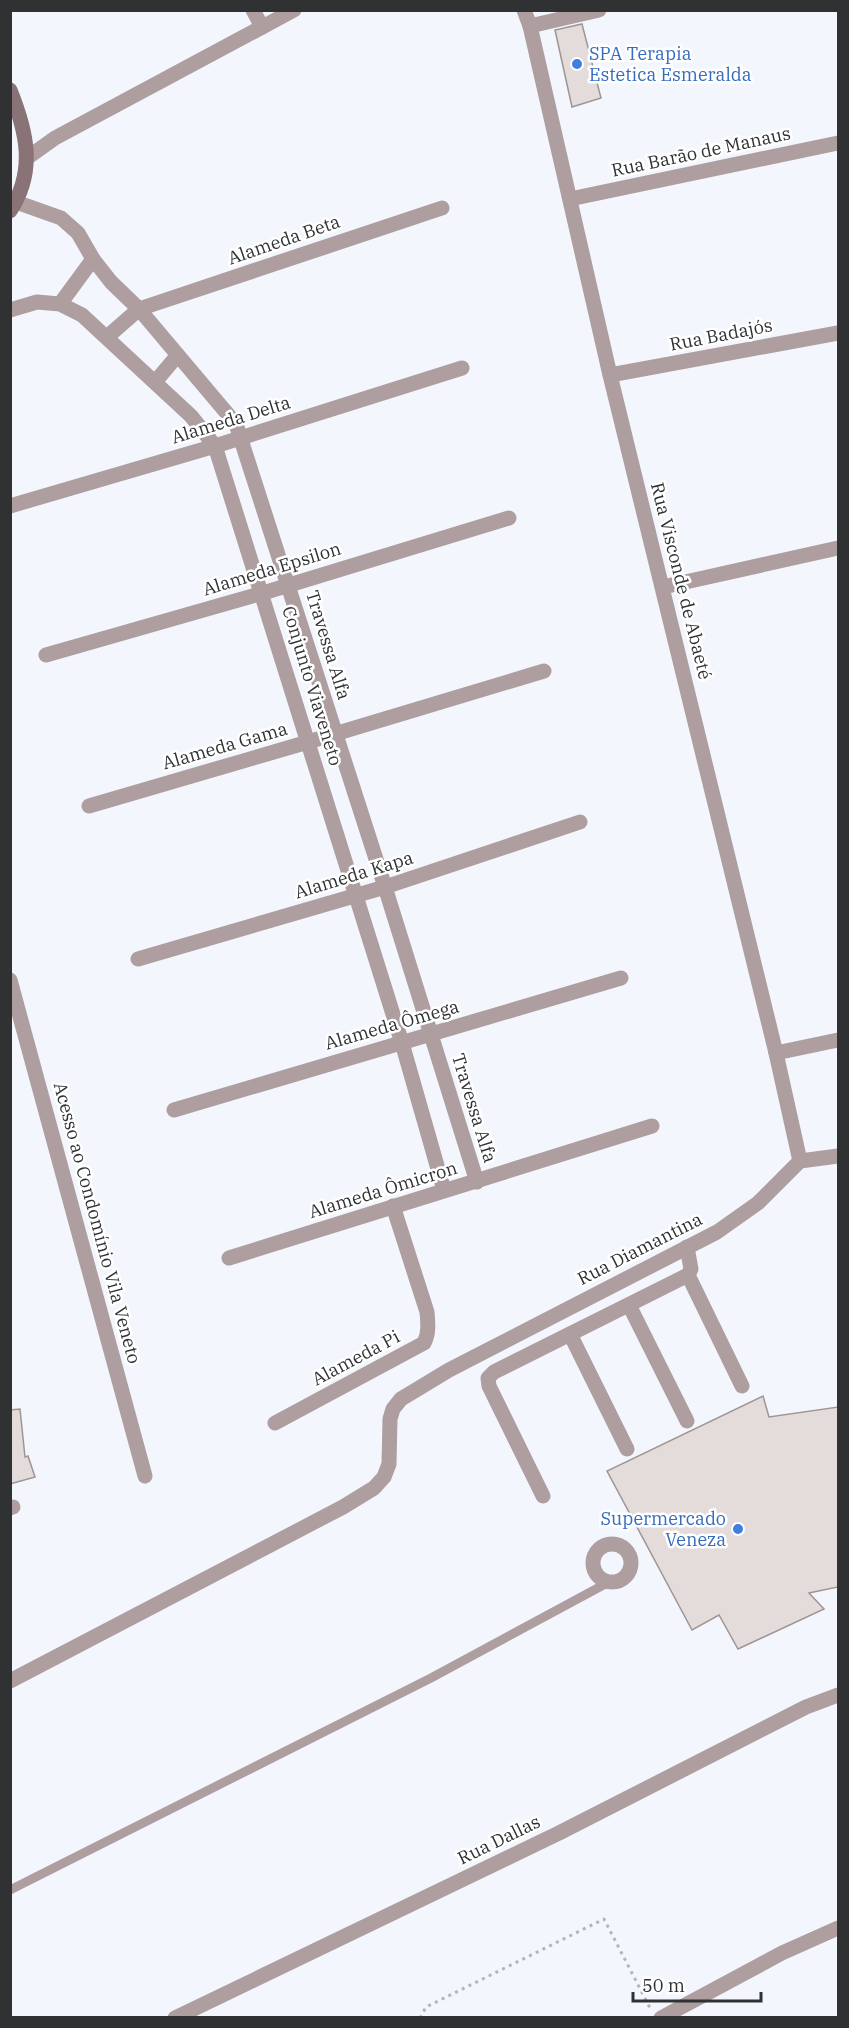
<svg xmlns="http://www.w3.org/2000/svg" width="849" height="2028" viewBox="0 0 849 2028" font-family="'IBM Plex Serif',serif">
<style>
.building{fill:#e4dcda;stroke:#9e9594;stroke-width:1.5}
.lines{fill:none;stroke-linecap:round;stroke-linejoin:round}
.path{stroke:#b2b5ba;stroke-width:3;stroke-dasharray:3 4.5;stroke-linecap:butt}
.service{stroke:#ae9ea0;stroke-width:9}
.minor{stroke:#ae9ea0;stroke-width:15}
.secondary{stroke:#8a7377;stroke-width:15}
.shop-dot{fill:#3f7fe0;stroke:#fff;stroke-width:2}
.labels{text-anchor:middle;stroke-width:5;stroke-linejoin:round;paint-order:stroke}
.shop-label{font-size:18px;fill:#366cbe;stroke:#fff;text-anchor:start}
.street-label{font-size:18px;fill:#2f3133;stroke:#fff}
</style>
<rect width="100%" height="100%" fill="#f3f7fd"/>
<!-- building -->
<g class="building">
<path d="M582 24 601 98 572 107 555 30Z"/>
<path d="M763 1396 769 1417 838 1407V1587L809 1593 824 1609 738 1649 719 1615 692 1630 607 1471Z"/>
<path d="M20 1409 25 1457 28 1456 35 1477 10 1484V1410Z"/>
</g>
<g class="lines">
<!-- path -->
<path class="path" d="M420 2018 426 2007 604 1919 650 2008"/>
<!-- service -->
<path class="service" d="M10 1890 431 1678 609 1582"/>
<!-- minor -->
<g class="minor">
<path d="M253 10 262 27"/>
<path d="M524 10 530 26 610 375 776 1053 800 1161"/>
<path d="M530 26 599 10"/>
<path d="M27 158 55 138 294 10"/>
<path d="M570 199 838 143"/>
<path d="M16 202 61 218 78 233 93 259 111 282 139 309 236 424 385 887 477 1182"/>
<path d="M60 304 93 259"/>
<path d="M10 310 37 302 60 304 82 315 191 416 215 446 402 1043 444 1190"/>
<path d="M107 337 139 309 442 208"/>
<path d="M610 375 838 333"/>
<path d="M155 382 177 356"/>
<path d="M10 506 215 446 462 368"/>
<path d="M663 587 838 548"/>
<path d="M46 655 263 593 509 518"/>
<path d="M89 806 308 742 544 671"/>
<path d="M138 959 385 887 580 822"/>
<path d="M10 980 145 1476"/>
<path d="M776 1053 838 1040"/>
<path d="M174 1110 621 978"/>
<path d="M687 1247 691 1269 688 1275 742 1386"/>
<path d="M229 1258C370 1213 511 1171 652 1126"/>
<path d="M629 1305 687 1421"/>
<path d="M570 1334 627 1449"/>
<path d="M275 1423 424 1343C429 1334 428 1323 427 1312L393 1206"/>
<path d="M543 1496 489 1386 488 1378 494 1372 688 1275"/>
<path d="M10 1508 13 1507"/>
<circle cx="612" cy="1563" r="19"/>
<path d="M10 1681 343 1507 374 1488 384 1477 389 1464 390 1419 393 1409 401 1399 449 1370 717 1232 758 1203 800 1161 838 1156"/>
<path d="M175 2018 559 1833 806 1707 838 1695"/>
<path d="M661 2018 782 1953 838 1928"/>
</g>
<!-- secondary -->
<path class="secondary" d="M10 90C27 132 36 171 10 211"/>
</g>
<!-- markers -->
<g class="shop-dot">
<circle cx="577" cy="64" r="6"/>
<circle cx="738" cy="1529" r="6"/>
</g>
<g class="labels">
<!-- shop labels -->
<g class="shop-label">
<text x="589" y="60">SPA Terapia<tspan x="589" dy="21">Estetica Esmeralda</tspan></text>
<text x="726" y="1525" text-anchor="end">Supermercado<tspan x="726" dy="21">Veneza</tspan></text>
</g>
<!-- street labels -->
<g class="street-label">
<text transform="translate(701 152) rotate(-12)" y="6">Rua Barão de Manaus</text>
<text transform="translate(284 240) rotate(-19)" y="6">Alameda Beta</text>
<text transform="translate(721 335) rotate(-11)" y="6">Rua Badajós</text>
<text transform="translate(231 420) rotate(-17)" y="6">Alameda Delta</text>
<text transform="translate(272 569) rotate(-17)" y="6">Alameda Epsilon</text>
<text transform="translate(681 581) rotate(76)" y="6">Rua Visconde de Abaeté</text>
<text transform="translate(328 645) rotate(73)" y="6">Travessa Alfa</text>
<text transform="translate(312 686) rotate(73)" y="6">Conjunto Viaveneto</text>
<text transform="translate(225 746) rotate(-16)" y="6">Alameda Gama</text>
<text transform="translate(354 875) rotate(-17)" y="6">Alameda Kapa</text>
<text transform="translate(392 1025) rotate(-16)" y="6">Alameda Ômega</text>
<text transform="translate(474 1108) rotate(73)" y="6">Travessa Alfa</text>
<text transform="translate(383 1190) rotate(-17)" y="6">Alameda Ômicron</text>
<text transform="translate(97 1223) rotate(75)" y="6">Acesso ao Condomínio Vila Veneto</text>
<text transform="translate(640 1249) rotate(-27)" y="6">Rua Diamantina</text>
<text transform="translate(356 1358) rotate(-28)" y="6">Alameda Pi</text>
<text transform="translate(499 1840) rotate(-26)" y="6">Rua Dallas</text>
</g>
</g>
<!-- border -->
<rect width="849" height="2028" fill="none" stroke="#2f3133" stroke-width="24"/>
<!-- scale -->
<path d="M633 1992v9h128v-9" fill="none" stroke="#2f3133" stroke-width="3"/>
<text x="642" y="1992" font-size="18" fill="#2f3133" stroke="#ffffff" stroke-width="4.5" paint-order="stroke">50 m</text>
</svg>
